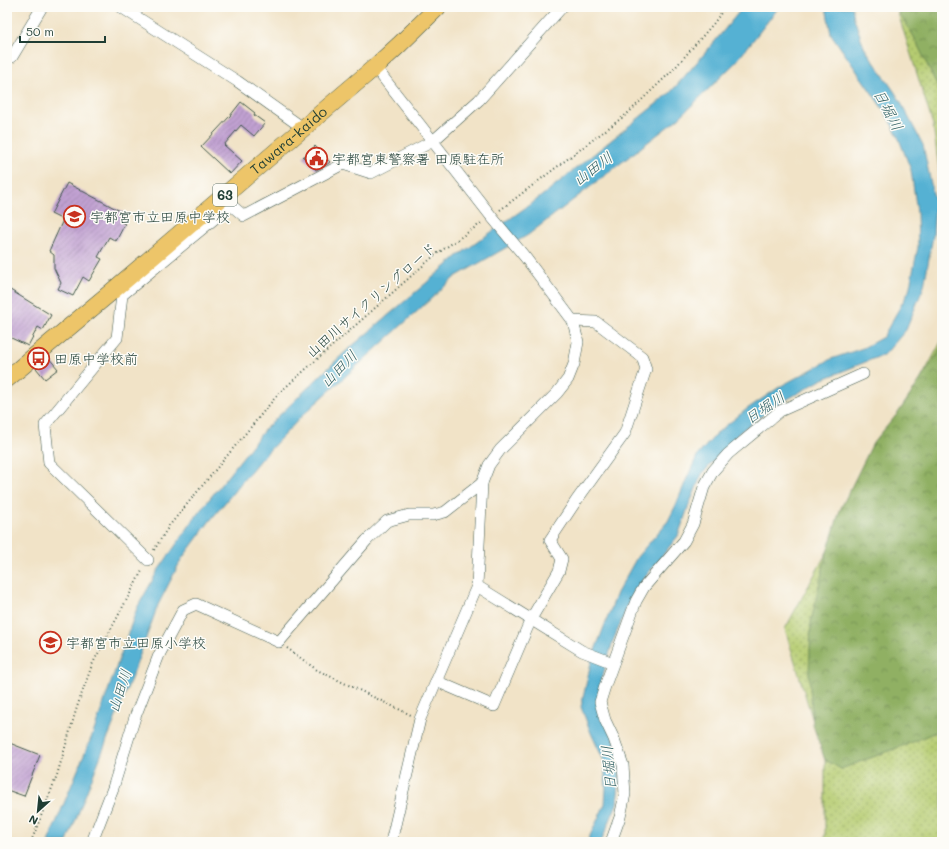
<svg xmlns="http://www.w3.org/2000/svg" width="949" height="849" viewBox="0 0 949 849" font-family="Mali,'Klee One',sans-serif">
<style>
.grass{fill:url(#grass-dots);stroke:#6a8452}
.forest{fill:url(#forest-crowns);stroke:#58764c}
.water{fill:#55b1d3;stroke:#3a7784}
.building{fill:url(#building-hatch)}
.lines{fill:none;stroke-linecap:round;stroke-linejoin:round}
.street-casing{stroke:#3e564a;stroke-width:12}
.primary-casing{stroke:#3e564a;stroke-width:18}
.path{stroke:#3e564a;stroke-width:2;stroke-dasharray:1 3;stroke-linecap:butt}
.street{stroke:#fff;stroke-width:11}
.primary{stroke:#edc569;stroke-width:17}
.labels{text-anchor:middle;stroke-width:3;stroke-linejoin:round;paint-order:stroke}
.shield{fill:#fdfcf7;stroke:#62766e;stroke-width:1}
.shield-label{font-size:13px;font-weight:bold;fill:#1f3d34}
.street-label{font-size:14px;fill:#1f3d34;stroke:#fdfcf7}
.poi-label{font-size:14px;fill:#1f3d34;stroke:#fdfcf7;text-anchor:start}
.water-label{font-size:15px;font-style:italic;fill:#2f6064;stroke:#fdfcf7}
</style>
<defs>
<pattern id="grass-dots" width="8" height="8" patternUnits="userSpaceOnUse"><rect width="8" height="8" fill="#b6cc71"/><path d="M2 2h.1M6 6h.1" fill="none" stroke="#93a75e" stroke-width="1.8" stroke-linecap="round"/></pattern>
<pattern id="forest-crowns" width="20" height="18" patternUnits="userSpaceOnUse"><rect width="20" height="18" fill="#90b063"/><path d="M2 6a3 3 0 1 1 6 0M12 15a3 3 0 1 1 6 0" fill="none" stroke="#759052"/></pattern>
<pattern id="building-hatch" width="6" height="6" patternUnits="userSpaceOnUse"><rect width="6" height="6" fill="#c1a1d2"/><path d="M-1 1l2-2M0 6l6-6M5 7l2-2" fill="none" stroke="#9c84ab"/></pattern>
</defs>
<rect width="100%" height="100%" fill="#fdfcf7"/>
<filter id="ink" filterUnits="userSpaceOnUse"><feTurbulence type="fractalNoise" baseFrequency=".025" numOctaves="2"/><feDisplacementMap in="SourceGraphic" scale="8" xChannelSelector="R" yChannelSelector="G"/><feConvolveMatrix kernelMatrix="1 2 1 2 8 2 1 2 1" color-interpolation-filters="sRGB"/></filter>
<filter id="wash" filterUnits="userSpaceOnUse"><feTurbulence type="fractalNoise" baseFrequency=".012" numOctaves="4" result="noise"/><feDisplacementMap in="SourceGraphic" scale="16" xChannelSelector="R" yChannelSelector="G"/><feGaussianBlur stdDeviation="0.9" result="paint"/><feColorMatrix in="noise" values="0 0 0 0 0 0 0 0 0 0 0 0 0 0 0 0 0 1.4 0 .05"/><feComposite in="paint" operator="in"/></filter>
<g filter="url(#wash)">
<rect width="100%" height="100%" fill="#f1e3c7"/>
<!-- grass -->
<g class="grass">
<path d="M896 7H942V192L933 125Z"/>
<path d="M942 340V842H825V760L785 629Z"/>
</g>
<!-- forest -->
<g class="forest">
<path d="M895 7H942V96L913 35Z"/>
<path d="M942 345V729L913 742 841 769 825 760 813 725 809 674 811 622 825 559 840 510 873 443 898 413 939 352Z"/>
</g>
<!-- water -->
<g class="water">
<path d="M743 7H779L736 62 679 118 528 235 455 277 304 414 259 461 209 522 181 560 158 605 134 671 67 842H48L94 731 137 608 157 572 199 512 265 429 344 353 459 255 539 198 670 93 711 46Z"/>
<path d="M826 7H852L854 18 864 47 898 97 923 145 935 203 933 236 924 286 906 330 885 354 821 380 772 408 740 432 702 474 689 505 678 536 634 591 613 641 600 685 617 749 620 774 617 804 601 842H587L605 804 606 789 604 761 591 733 581 707 592 658 617 593 637 557 668 521 676 505 687 478 697 456 718 432 747 409 781 386 831 359 863 348 883 337 909 291 918 247 917 212 911 170 897 134 885 112 831 34Z"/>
</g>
<g id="blocks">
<!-- building -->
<g class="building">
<path d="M241 102 255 113 254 115 265 123 254 136 241 125 224 145 242 161 230 174 201 147 230 116Z"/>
<path d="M315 146 330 162 326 165 316 170 303 157Z"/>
<path d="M67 183 124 213 120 221 125 224 116 241 109 237 98 257 102 259 89 281 83 277 73 296 58 289 61 283 54 268V255L49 251 63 220 51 214Z"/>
<path d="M7 288 51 315 43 330 38 327 28 346 7 336Z"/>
<path d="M48 357 58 369 45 379 36 368Z"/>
<path d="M7 742 40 755 24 796 7 790Z"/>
</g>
</g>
</g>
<g filter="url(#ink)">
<use href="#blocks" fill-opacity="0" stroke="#3e564a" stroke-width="1"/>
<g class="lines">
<defs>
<g id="street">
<path d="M121 7 237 81 303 128"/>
<path d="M7 58 12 57 42 7"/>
<path d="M375 67 491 216 525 257 573 321 578 342 574 364 568 379 557 393 500 450 489 465 482 483 477 586 420 719 391 842"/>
<path d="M148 560 49 463 45 425 117 338 122 295 231 205 244 216 343 164 371 173 433 141 479 100 562 7"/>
<path d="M477 586 582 651 613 663"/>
<path d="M436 681 494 706 531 619 559 571 562 559 550 540 576 501 625 433 646 369 642 357 596 322 573 321"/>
<path d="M92 842 113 788 135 717 159 655 183 610 196 604 279 642 367 540 387 521 409 515H433L445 512 482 483"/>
<path d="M611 842 620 817 625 794 623 765 614 739 605 720 600 702 606 683 636 601 644 587 684 541 693 524 704 487 713 471 728 454 780 411 863 374"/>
</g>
<g id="primary">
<path id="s1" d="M7 379 110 293 375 67 399 45 438 7"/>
</g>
</defs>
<!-- street casing -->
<use href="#street" class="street-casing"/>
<!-- primary casing -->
<use href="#primary" class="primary-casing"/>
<!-- path -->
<g class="path">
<path d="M500 210 627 114 673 70 714 23 725 7"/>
<path d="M154 550 169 526 279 393 435 255 483 222"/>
<path d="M287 648 317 670 411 715"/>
<path d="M31 842 57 775 77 707 92 665 143 569"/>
</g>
<!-- street -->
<use href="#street" class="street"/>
<!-- primary -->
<use href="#primary" class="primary"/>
</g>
</g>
<!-- icons -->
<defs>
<symbol id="civic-ring" viewBox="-11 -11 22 22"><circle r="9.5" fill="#fdfcf7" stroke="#c8321e" stroke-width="1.5"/><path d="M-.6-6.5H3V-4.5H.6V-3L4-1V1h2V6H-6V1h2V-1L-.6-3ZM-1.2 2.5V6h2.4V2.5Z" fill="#c8321e"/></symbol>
<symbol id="school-ring" viewBox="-11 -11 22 22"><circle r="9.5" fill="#fdfcf7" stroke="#c8321e" stroke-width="1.5"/><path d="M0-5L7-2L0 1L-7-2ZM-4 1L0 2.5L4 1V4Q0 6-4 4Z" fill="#c8321e"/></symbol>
<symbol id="bus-ring" viewBox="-11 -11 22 22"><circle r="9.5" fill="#fdfcf7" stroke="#c8321e" stroke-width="1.5"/><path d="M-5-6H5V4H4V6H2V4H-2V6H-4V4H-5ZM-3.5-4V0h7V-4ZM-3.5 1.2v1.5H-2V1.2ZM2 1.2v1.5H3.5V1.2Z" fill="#c8321e"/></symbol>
</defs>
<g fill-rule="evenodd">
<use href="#civic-ring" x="304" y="146" width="25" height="25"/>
<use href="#school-ring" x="62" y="204" width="25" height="25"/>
<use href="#bus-ring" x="26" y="346" width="25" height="25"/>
<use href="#school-ring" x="38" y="630" width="25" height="25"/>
</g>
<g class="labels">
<!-- shield labels -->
<rect class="shield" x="213" y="184" width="24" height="22" rx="3"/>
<g class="shield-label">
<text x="225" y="200">63</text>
</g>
<!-- street labels -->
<g class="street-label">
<text dy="5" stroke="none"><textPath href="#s1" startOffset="369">Tawara-kaido</textPath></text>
<text transform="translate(371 300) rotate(-41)" y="5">山田川サイクリングロード</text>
</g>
<!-- poi labels -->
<g class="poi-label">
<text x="332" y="164">宇都宮東警察署 田原駐在所</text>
<text x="90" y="222">宇都宮市立田原中学校</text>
<text x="54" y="364">田原中学校前</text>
<text x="66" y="648">宇都宮市立田原小学校</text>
</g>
<!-- water labels -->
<g class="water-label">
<text transform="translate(888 110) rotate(62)" y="5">日堀川</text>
<text transform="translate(593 169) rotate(-37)" y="5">山田川</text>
<text transform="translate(339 369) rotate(-45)" y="5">山田川</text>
<text transform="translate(765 408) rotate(-34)" y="5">日堀川</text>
<text transform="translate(120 691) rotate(-72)" y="5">山田川</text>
<text transform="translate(609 768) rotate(-95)" y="5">日堀川</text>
</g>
</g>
<!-- margin -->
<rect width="949" height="849" fill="none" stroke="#fdfcf7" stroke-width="24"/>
<!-- north arrow -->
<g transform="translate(38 811) rotate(207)" stroke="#fdfcf7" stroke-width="3" paint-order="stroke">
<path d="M0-3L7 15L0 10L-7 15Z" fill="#1f3d34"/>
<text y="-6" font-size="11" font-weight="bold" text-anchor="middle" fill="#1f3d34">N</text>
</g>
<!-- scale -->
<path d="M20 36v6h85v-6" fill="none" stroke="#1f3d34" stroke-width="2"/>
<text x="26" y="36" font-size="12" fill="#1f3d34" stroke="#fdfcf7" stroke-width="3" paint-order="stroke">50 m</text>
</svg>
